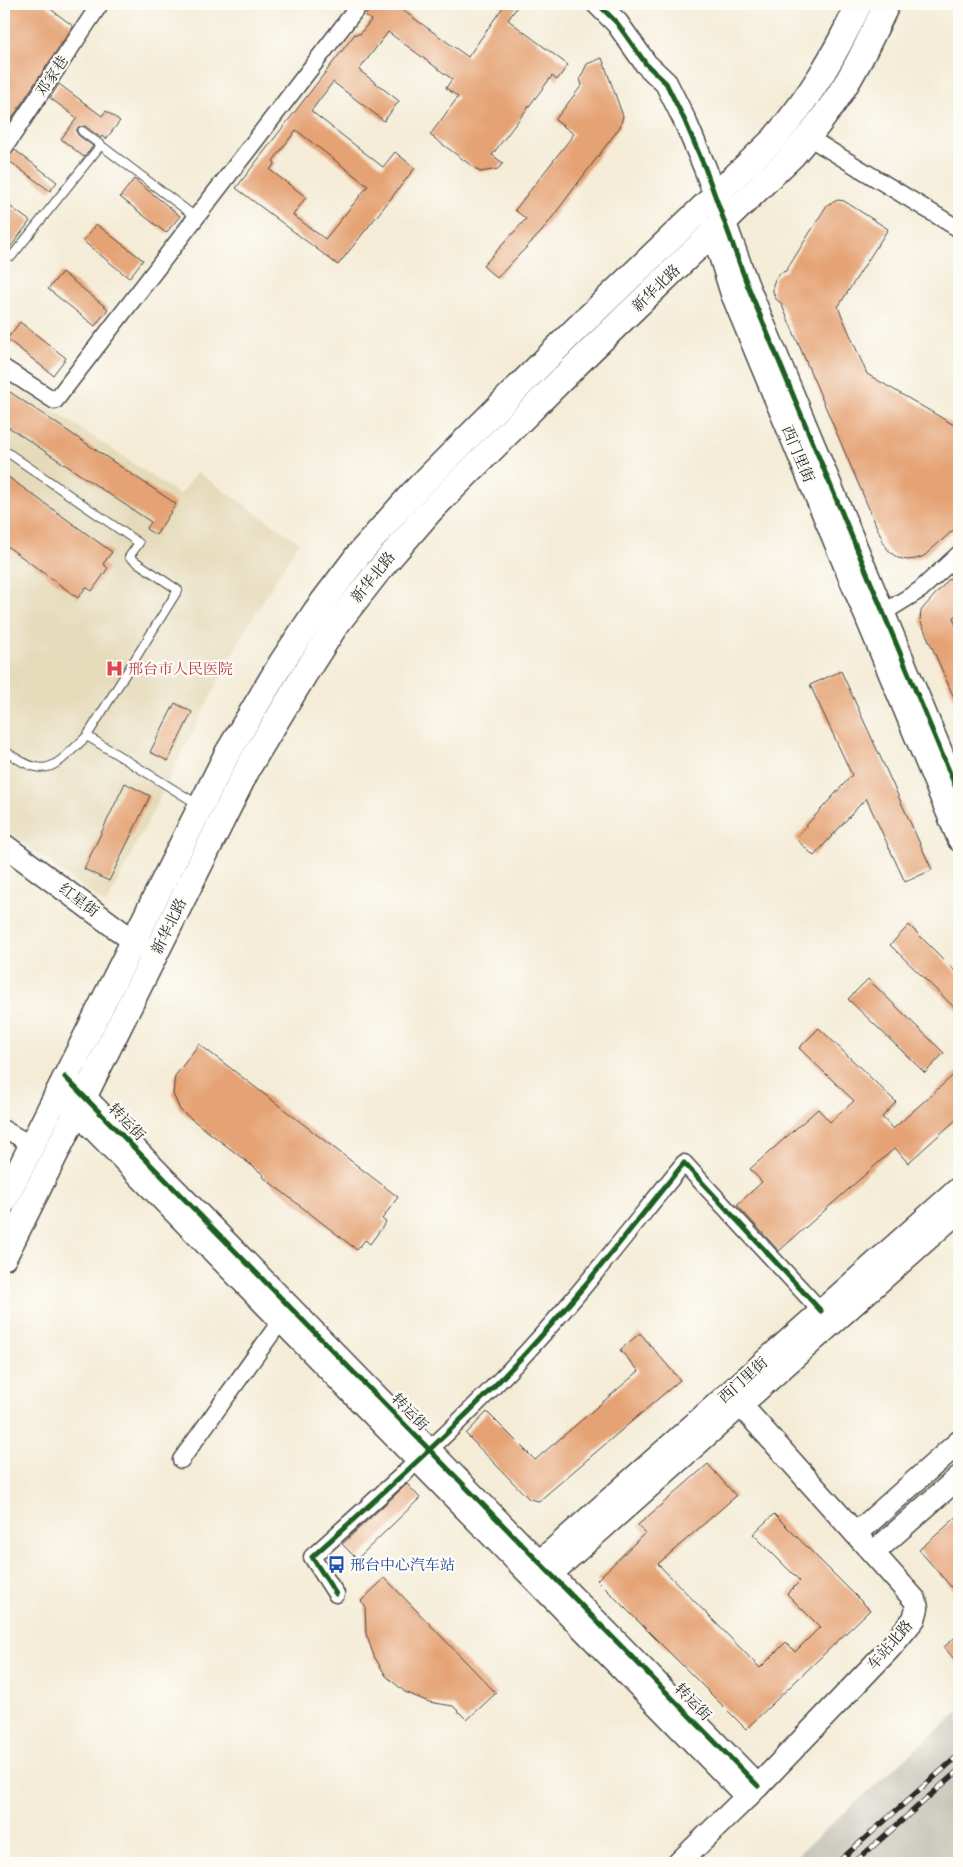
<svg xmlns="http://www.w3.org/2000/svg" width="963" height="1867" viewBox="0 0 963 1867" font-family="'IM FELL Great Primer','Noto Serif SC',serif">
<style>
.built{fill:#e5daba}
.industrial{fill:#c7c4b8}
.building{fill:#e5a374;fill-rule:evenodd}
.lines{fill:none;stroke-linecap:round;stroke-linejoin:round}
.lane-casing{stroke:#494845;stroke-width:10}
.street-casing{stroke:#494845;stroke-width:19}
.secondary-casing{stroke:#494845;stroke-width:25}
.primary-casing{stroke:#494845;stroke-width:28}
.lane{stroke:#fff;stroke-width:8}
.street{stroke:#fff;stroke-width:16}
.secondary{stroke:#fff;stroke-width:22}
.primary{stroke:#fff;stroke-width:25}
.rail-casing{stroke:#2b2b2b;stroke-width:5.5}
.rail{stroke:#fdfcf7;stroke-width:4;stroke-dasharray:11;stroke-linecap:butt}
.cycleway-casing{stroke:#fdfcf7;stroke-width:8}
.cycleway{stroke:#1b5e20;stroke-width:5}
.labels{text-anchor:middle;stroke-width:4.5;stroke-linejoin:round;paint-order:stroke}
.street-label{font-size:15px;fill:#2b2b2b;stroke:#fdfcf7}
.health-label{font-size:15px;fill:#be3a42;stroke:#fdfcf7;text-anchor:start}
.transit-label{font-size:15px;fill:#164399;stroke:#fdfcf7;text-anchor:start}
</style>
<rect width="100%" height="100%" fill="#fdfcf7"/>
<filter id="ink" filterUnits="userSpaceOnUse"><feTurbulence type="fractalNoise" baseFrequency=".02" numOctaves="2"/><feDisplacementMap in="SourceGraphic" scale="10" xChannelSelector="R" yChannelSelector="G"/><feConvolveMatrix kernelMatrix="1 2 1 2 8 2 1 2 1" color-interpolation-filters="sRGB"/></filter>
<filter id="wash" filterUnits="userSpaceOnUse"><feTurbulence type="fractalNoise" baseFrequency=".0096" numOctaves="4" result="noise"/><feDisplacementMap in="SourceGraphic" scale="20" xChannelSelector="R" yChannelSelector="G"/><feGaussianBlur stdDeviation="1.12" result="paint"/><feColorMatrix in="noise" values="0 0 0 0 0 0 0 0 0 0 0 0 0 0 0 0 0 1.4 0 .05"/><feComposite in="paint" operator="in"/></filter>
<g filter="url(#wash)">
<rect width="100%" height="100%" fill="#f4ecd7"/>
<!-- built -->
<path class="built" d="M4 377 180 495 197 472 299 542 247 627 203 711 106 905 4 829Z"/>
<!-- industrial -->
<path class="industrial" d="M959 1711V1863H788Z"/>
<g id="blocks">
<!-- building -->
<g class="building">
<path d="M4 4H44L73 26 4 130Z"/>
<path d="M374 4H394L468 57 505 4H519L508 20 568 65 557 80 552 76 492 155 503 163 498 169 480 172 430 135 458 97 446 88 452 79 388 32 359 70 399 101 384 121 333 82 311 111 383 167 395 152 415 168 338 265 236 188 355 34H360L371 20 365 16ZM296 130 368 186 325 239 293 215 306 197 270 170 275 163 273 161Z"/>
<path d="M602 58 623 116 620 127 542 231 497 278 483 266 526 219 515 210 574 134 555 120 582 85 580 79 587 64Z"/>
<path d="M59 84 102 116 106 111 120 121 106 139 102 136 101 138 85 126 78 127 76 131 78 135 93 146 84 157 61 139 77 118 50 98Z"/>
<path d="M15 150 57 182 50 191 5 158 9 157Z"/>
<path d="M134 179 180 216 166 233 120 197Z"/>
<path d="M838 200 844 201 888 229 838 307 867 374 959 428V525L924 556 916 559 907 560 898 558 891 553 885 546 781 303 776 299 773 292V285L775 279 780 273 786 271 827 205Z"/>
<path d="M8 205 30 221 4 256V211Z"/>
<path d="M96 224 143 260 129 278 83 241Z"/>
<path d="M62 272 108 309 95 326 48 289Z"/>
<path d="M20 322 66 358 53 375 7 339Z"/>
<path d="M4 388 176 504 156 535 146 529 151 522 4 424Z"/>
<path d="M4 474 112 552 103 564 108 568 92 591 86 587 78 598 4 544Z"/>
<path d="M959 568V611L953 618 959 633V709L920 620 921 611 924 607Z"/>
<path d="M841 671 932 870 905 882 866 798 814 856 795 838 852 775 810 685Z"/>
<path d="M175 703 192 712 168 761 150 752Z"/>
<path d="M125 783 150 796 109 881 84 869Z"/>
<path d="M909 925 959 975V1012L890 945Z"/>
<path d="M868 979 944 1053 925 1073 848 999Z"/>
<path d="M819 1028 896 1102 882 1117 893 1129 959 1070V1117L908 1163 895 1148 779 1251 737 1205 762 1182 750 1169 818 1109 830 1122 854 1101 799 1048Z"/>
<path d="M199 1044 398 1197 382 1219 386 1222 370 1244 365 1240 357 1250 263 1177 264 1175 180 1110 173 1094 175 1076Z"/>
<path d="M640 1333 680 1380 539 1501 529 1499 466 1434 487 1412 535 1460 639 1371 620 1350Z"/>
<path d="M708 1464 736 1496 658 1564 760 1668 786 1642 795 1652 820 1627 787 1594 800 1581 753 1534 774 1514 870 1610 746 1729 597 1580 645 1533 638 1525Z"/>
<path d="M407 1484 420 1498 357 1559 342 1544Z"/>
<path d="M959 1515V1596L919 1550Z"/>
<path d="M385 1578 496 1693 467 1720 453 1706 429 1702 405 1692 386 1676 374 1656 366 1634 365 1605 361 1601Z"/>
<path d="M959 1634V1665L944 1647Z"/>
</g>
</g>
</g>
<g filter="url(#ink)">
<use href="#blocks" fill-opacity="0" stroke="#494845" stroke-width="1"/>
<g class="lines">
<defs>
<g id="lane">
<path d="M82 131 197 218"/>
<path d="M12 256 101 145"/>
<path d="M4 450 139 543 129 557 178 590 87 736 199 805"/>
<path d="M4 750C47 781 53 768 87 736"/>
</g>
<g id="street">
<path d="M808 137 959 229"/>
<path d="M4 148 100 4"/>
<path d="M4 368 55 401 360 4"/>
<path d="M883 613 920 590 959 554"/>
<path d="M4 1129 32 1145"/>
<path d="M181 1460 287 1312"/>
<path d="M336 1594 312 1557C377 1498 444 1439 505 1375 569 1309 626 1234 684 1163L821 1311"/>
</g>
<g id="secondary">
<path d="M598 4 617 23 646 64 666 83 685 121 705 168 747 284 959 795"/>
<path d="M712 230 732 294 959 840"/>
<path d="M4 845 147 951"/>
<path d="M72 1084 758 1786"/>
<path d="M65 1100 747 1797"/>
<path d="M856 1534 959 1442"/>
<path d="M873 1553 959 1477"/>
<path d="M529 1571 959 1188"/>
<path d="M540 1584 959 1211"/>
<path d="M679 1863 758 1786 890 1648 914 1619 917 1608 915 1600 730 1393"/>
</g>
<g id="primary">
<path d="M4 1201 227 754 282 662 316 611 359 554 412 494 573 332 774 139C811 96 835 55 859 4"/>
<path d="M4 1257 249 766 304 675 336 625 379 570 430 511 591 350 792 156C811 134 829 112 844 87 861 61 873 32 887 4"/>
</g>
</defs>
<!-- lane casing -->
<use href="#lane" class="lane-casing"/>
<!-- street casing -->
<use href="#street" class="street-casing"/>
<!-- secondary casing -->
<use href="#secondary" class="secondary-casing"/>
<!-- primary casing -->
<use href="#primary" class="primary-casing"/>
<!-- lane -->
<use href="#lane" class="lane"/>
<!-- street -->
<use href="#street" class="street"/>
<!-- secondary -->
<use href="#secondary" class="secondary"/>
<!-- primary -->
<use href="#primary" class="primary"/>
<defs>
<g id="rail">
<path d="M837 1863 959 1755"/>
<path d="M854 1863 959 1770"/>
<path d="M955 1863 959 1860"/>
</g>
</defs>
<!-- rail casing -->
<use href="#rail" class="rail-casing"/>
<!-- rail -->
<use href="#rail" class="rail"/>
<defs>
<g id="cycleway">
<path d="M598 4 617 23 646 64 666 83 685 121 705 168 747 284 959 795"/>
<path d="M65 1077 758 1786"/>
<path d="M336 1594 312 1557C377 1498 444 1439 505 1375 569 1309 626 1234 684 1163L821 1311"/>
</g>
</defs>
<!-- cycleway casing -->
<use href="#cycleway" class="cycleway-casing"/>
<!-- cycleway -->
<use href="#cycleway" class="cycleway"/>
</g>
</g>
<!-- icons -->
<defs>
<symbol id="hospital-bare" viewBox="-9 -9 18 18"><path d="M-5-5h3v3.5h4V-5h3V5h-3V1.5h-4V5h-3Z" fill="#e0444e" stroke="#fdfcf7" stroke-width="2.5" paint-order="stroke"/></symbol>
<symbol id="bus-bare" viewBox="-9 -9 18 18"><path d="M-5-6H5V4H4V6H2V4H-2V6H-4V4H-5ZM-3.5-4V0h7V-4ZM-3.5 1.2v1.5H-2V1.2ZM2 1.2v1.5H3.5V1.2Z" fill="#1a4fb4" stroke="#fdfcf7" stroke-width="2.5" paint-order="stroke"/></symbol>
</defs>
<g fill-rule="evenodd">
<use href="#hospital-bare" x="102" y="656" width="25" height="25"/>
<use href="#bus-bare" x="324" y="1552" width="25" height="25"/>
</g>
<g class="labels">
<!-- street labels -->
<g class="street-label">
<text transform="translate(52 76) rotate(-56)" y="5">邓家巷</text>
<text transform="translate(656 288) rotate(-44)" y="5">新华北路</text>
<text transform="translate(798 454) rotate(67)" y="5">西门里街</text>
<text transform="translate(373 577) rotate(-51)" y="5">新华北路</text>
<text transform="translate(79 900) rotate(37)" y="5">红星街</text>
<text transform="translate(169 926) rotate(-64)" y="5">新华北路</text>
<text transform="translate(127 1122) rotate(46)" y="5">转运街</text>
<text transform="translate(743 1380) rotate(-42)" y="5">西门里街</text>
<text transform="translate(410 1412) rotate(46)" y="5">转运街</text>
<text transform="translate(890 1645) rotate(-49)" y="5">车站北路</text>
<text transform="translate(693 1702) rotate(46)" y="5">转运街</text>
</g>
<!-- health labels -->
<g class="health-label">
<text x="128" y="674">邢台市人民医院</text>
</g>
<!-- transit labels -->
<g class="transit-label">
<text x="350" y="1570">邢台中心汽车站</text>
</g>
</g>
<!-- margin -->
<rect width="963" height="1867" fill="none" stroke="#fdfcf7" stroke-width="20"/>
</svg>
